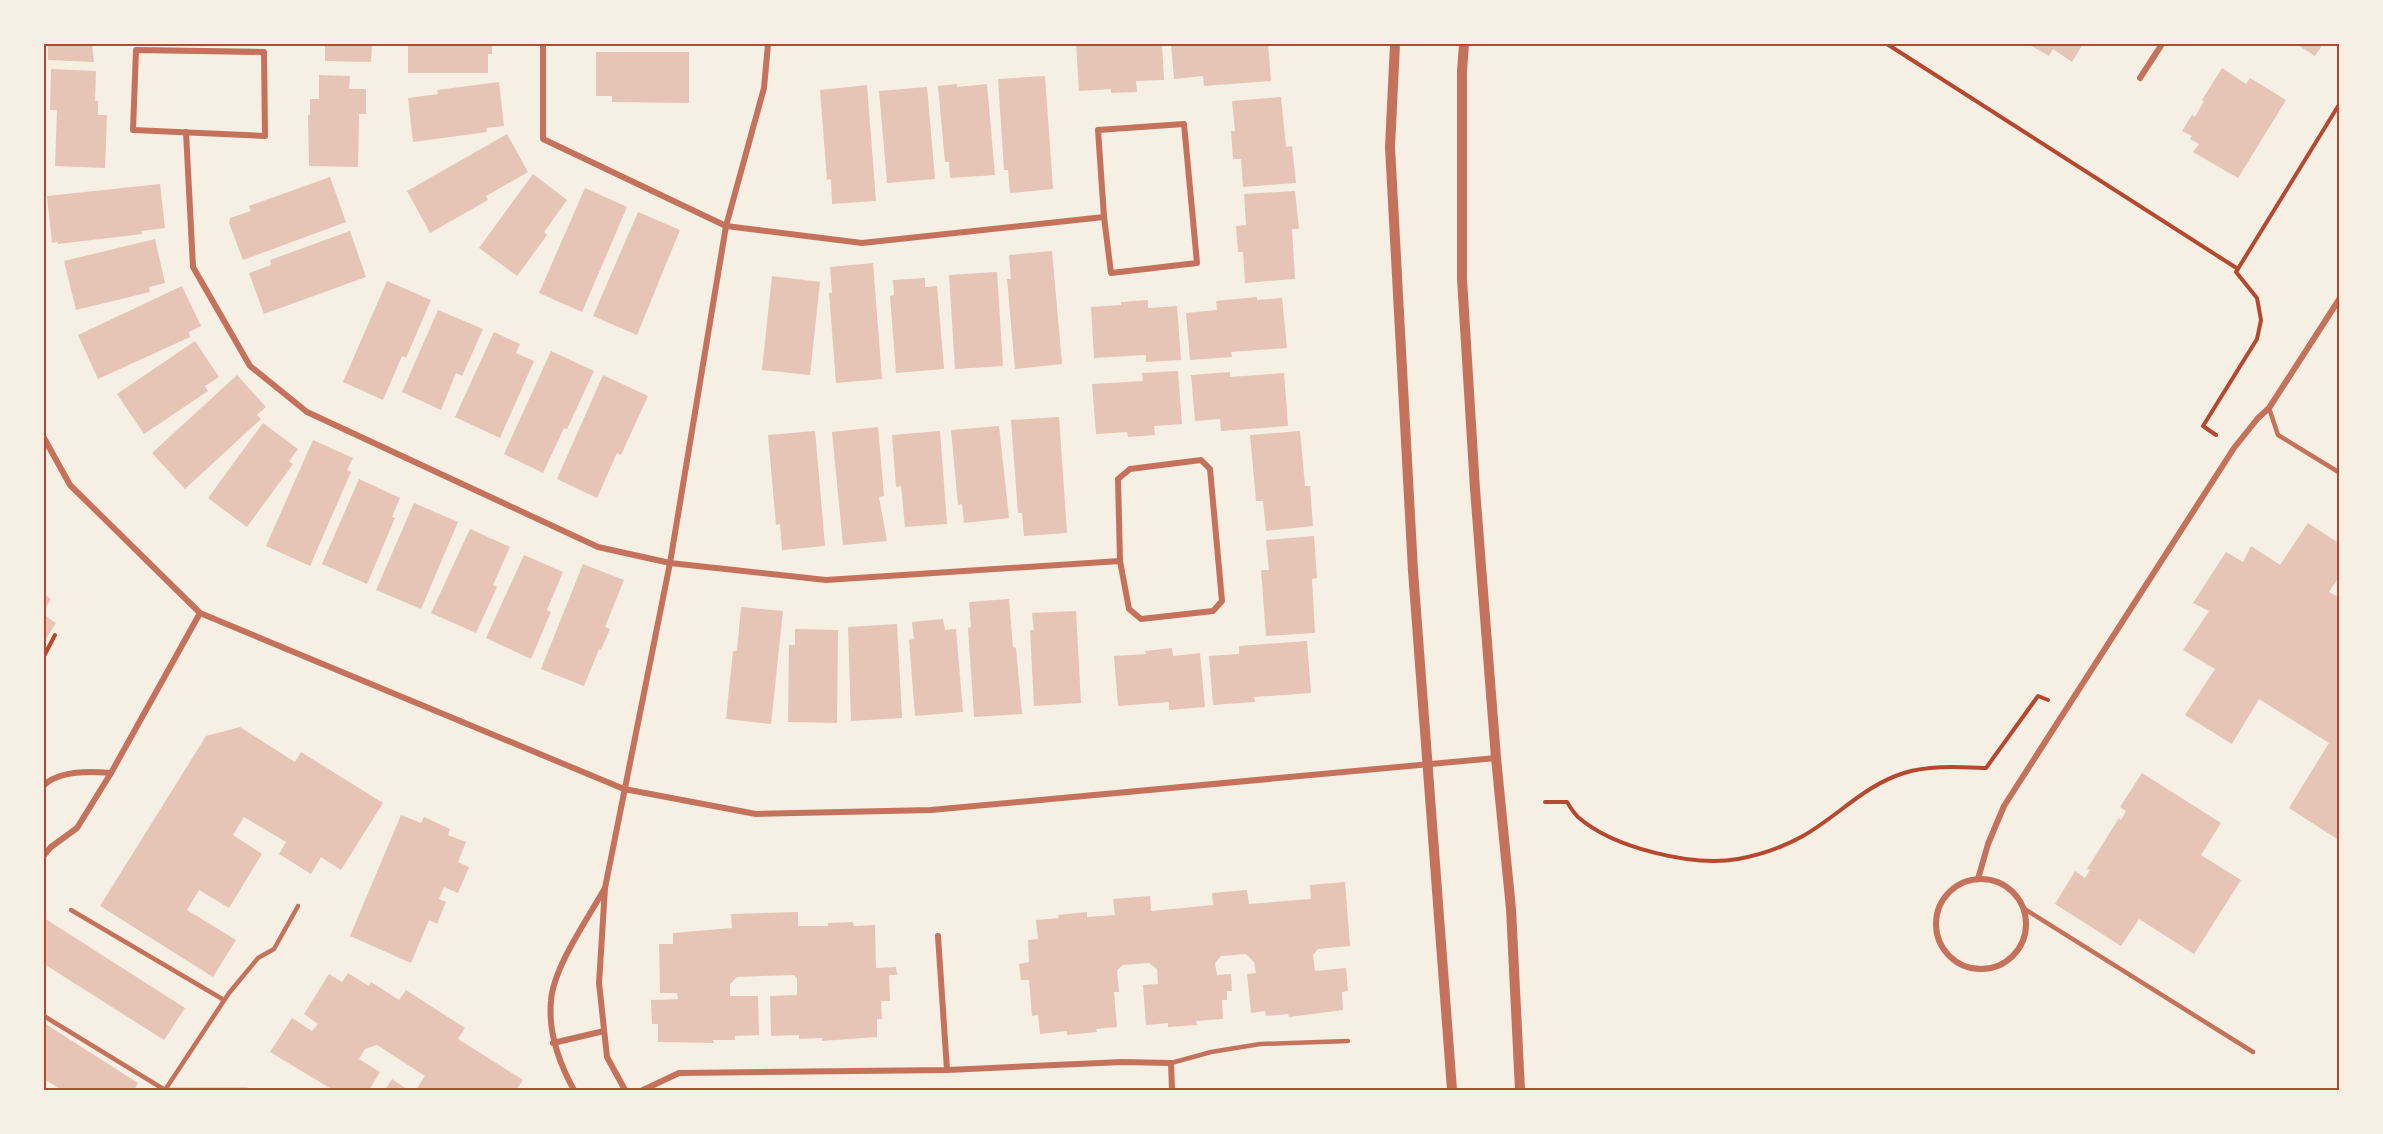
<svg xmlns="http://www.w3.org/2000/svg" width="2383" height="1134" viewBox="0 0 2383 1134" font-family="Georgia,serif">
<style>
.building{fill:#e6c5b7}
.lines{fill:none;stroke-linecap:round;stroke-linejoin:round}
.path{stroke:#b5482f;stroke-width:4}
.service{stroke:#c5725c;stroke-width:4.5}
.minor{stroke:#c5725c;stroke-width:6}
.tertiary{stroke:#c5725c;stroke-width:10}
.neatline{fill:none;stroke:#b5482f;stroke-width:2}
</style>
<rect width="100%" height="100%" fill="#f6efe4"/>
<!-- building -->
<g class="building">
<path d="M48 44H92L94 62 48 60Z"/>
<path d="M325 44H372L371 62 325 61Z"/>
<path d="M408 44H492V54H488V73H408Z"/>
<path d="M1076 44H1162L1164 80 1136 81 1137 92 1111 93V89L1079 91Z"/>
<path d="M1171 44H1268L1271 81 1204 86 1203 76 1174 79Z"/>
<path d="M2028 44H2083L2072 62 2053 49 2049 56Z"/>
<path d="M2296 44H2323L2315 56Z"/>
<path d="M596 52H689V103L612 102V96H596Z"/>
<path d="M2222 68 2246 84 2250 78 2286 100 2238 178 2193 152 2199 144 2190 139 2192 136 2182 131 2192 115 2195 117 2204 101 2202 100Z"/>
<path d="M51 69 96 71 95 101H98V115H107L105 168 55 166 57 110H50Z"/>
<path d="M319 75 350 76 349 89H366V114H359L358 167 309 166 308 115H310V99H319Z"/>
<path d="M1045 76 1053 189 1010 193 1008 170H1004L998 79Z"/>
<path d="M499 82 504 126 486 128 487 132 413 142 408 98 438 94 437 90Z"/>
<path d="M957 84V87L987 84 995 175 950 178 949 162H945L938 86Z"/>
<path d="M867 85 876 201 832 204 831 179 827 180 820 90Z"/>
<path d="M927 87 935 179 887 183 879 91Z"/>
<path d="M1281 97 1286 147 1292 146 1296 183 1243 187 1241 159H1233L1231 131H1235L1232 101Z"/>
<path d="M507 134 528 172 486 196 488 200 430 233 407 191Z"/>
<path d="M533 174 567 200 544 232 547 235 517 276 479 248Z"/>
<path d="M330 177 346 222 243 260 229 223 230 218 251 211 249 206Z"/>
<path d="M160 184 165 228 141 231 142 234 58 244V242L52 243 47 196Z"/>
<path d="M585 188 627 207 582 312 539 293Z"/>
<path d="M1295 191 1299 229H1292L1295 279 1245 283 1243 252H1238L1236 226 1246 225 1244 194Z"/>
<path d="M638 212 680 230 637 335 593 316Z"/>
<path d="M350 231 366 277 264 314 249 273 271 265 270 260Z"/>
<path d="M155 239 165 283 149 287 150 292 76 310 64 261Z"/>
<path d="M1052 251 1062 364 1015 369 1007 279H1011L1009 255Z"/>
<path d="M873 263 882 379 836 383 829 293H832L830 267Z"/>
<path d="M997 272 1003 366 955 369 949 275Z"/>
<path d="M772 276 820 282 810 375 762 370Z"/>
<path d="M925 278V287L937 286 944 369 896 373 890 296 894 295 893 280Z"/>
<path d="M387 281 431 300 406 358 402 356 383 400 343 382Z"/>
<path d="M182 286 201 326 189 332 190 337 98 379 78 335Z"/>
<path d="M1257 297V300L1282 298 1287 348 1231 352 1232 357 1190 360 1186 313 1217 310 1216 301Z"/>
<path d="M1148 300V308L1177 306 1181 360 1146 362V355L1094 358 1091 307 1121 305V302Z"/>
<path d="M438 310 483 329 462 376 456 373 441 410 402 392Z"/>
<path d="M494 332 520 344 516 353 534 361 500 438 455 417Z"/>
<path d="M195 341 219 377 205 386 208 391 144 434 117 394Z"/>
<path d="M551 351 594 371 567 429 564 428 543 473 504 454Z"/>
<path d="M1178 371 1182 424 1154 426 1155 435 1128 437 1127 432 1096 434 1092 384 1143 381 1142 373Z"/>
<path d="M1230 372V377L1284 373 1288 426 1221 431 1220 419 1195 421 1191 375Z"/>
<path d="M237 375 266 407 257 415 261 419 185 489 152 453Z"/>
<path d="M603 375 648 396 621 455 617 453 597 498 557 479Z"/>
<path d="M1059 417 1067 533 1024 536 1022 513H1018L1011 420Z"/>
<path d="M263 423 298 449 289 461 293 464 247 527 208 498Z"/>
<path d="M999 426 1009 518 964 523 962 504 958 505 951 430Z"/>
<path d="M878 427 884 496 879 497 887 541 843 545 832 432Z"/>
<path d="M815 431 825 546 782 550 780 524 776 525 768 435Z"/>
<path d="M940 431 947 524 905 527 901 486 896 487 892 435Z"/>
<path d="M1300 431 1305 486H1310L1313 526 1266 531 1263 501H1256L1250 435Z"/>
<path d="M313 440 353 458 347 470 351 472 310 566 266 546Z"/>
<path d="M359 479 400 498 392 517 395 518 367 584 322 564Z"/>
<path d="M414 503 458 522 421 609 376 590Z"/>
<path d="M2308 523 2340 544V575L2329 592 2340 598V841L2289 808 2329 743 2259 699 2232 744 2185 715 2215 669 2183 650 2209 611 2193 603 2226 552 2243 562 2251 546 2280 565Z"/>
<path d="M470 529 510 547 493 585 497 587 476 633 431 613Z"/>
<path d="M1314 536 1317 578 1312 579 1315 633 1266 636 1261 570H1269L1266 540Z"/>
<path d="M524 555 563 572 547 610 551 612 531 659 486 638Z"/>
<path d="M583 564 624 580 605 627 610 629 601 650 599 649 584 686 541 669Z"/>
<path d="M44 594 51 599 44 611Z"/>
<path d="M1009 599 1013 647 1016 648 1022 714 974 717 968 628 971 627 969 602Z"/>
<path d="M741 607 783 611 771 724 726 719 733 651H737Z"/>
<path d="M1076 611 1081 703 1034 706 1030 630H1034L1032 613Z"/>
<path d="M44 615 56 623 44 642Z"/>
<path d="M943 619 945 630 956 629 963 712 915 716 909 640 914 639 912 622Z"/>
<path d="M897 624 902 718 851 721 848 627Z"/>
<path d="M795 629 838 630 837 723 788 722 789 645H795Z"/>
<path d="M1307 641 1311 693 1254 697 1255 702 1213 705 1209 656 1239 654V646Z"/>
<path d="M1172 648 1173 656 1200 653 1205 707 1169 710V702L1118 706 1114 656 1146 654 1145 651Z"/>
<path d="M240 727 295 762 301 752 383 803 341 870 321 857 311 874 279 854 286 842 244 817 233 835 262 854 229 908 199 890 187 910 236 940 213 977 100 906 206 736Z"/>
<path d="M2142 773 2221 823 2201 855 2241 880 2194 954 2139 919 2121 946 2055 904 2075 871 2085 878 2090 870 2087 869 2119 818 2121 820 2126 811 2120 807Z"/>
<path d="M401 815 421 823 424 817 450 829 448 835 466 842 458 862 469 867 458 893 444 887 439 899 446 902 437 924 429 920 411 963 350 936Z"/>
<path d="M1345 882 1350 946 1318 949 1313 955 1315 971 1346 968 1348 991 1342 992 1343 1010 1289 1017 1288 1014 1266 1016 1265 1011 1251 1013 1247 974 1256 973 1254 962 1246 954 1221 956 1215 963 1217 975 1231 974 1232 991H1227V1000H1222L1223 1019 1196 1021 1197 1025 1168 1027V1023L1146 1025 1143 985 1158 984 1157 969 1149 963 1123 965 1117 970 1119 992H1114L1117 1027 1096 1029 1097 1032 1067 1035V1031L1040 1034 1038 1015 1032 1016 1029 980H1021L1019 964 1029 962 1028 940 1038 939 1036 920 1059 918 1058 915 1087 912V917L1115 915 1113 899 1150 896 1151 911 1213 905 1212 893 1247 890 1249 904 1311 899 1310 885Z"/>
<path d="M798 912V926H828V923L853 922 854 926 875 925 876 968 896 967 897 975H889L890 1001H881L882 1019H877V1037L822 1041V1038L799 1039V1035L771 1036 770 996 797 995V979L794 975 737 977 730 984V996H758L759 1035 735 1036V1040H713L714 1043 658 1042V1024H652L651 1000 678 999 677 993H660L659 944H673V933L732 928 731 914Z"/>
<path d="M44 918 185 1008 164 1040 44 964Z"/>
<path d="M348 973 369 986 371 982 399 1000 406 990 465 1028 458 1039 523 1080 516 1090H416L425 1076 377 1045 365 1049 359 1059 380 1072 369 1090H333L270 1052 292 1018 312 1031 318 1024 304 1014 329 974 342 982Z"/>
<path d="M44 1023 138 1083 134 1090H62L44 1079Z"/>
<path d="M392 1079 405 1088 409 1090H385Z"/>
</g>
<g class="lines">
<!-- path -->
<g class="path">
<path d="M1887 44 2238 269"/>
<path d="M2216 435 2203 426 2257 339 2261 320 2257 298 2236 272 2340 103"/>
<path d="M44 656 55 635"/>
<path d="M1545 802H1567C1570 807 1574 813 1578 817 1613 848 1693 867 1738 859 1761 855 1783 847 1803 836 1838 816 1865 785 1904 773 1930 765 1958 767 1986 768L2038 696 2048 700"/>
</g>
<!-- service -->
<g class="service">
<path d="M2269 408 2278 435 2340 473"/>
<path d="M2023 908 2253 1052"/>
<path d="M71 910 224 1000"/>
<path d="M44 1016 165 1090H247"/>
<path d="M1171 1063 1211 1052 1260 1044 1348 1041"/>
<path d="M165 1090 229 993 258 958 274 949 298 906"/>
</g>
<!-- minor -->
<g class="minor">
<path d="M543 44V139L726 226 862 243 1104 217"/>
<path d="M136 50 264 52 265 136 133 130Z"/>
<path d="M2140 78 2162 44"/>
<path d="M1184 124 1197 263 1111 273 1104 217 1098 130Z"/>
<path d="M186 132 193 267 250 366 307 412 598 547 670 563 826 580 1120 561"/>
<path d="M44 438 70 485 200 613 624 789 756 814 931 810 1496 758"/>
<path d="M1201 460 1210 469 1222 601 1213 611 1141 619 1129 609 1120 561 1118 479 1130 469Z"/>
<path d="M111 773 200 613"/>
<path d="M44 785C60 770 90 771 111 773L77 828 51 847 44 855"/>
<path d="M1978 879 1988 844 2004 806 2234 448 2258 418 2269 408 2340 298"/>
<circle cx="1981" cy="924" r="45"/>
<path d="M605 888 670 563 726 226 764 88 768 44"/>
<path d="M938 936 947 1070"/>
<path d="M553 1043 604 1031"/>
<path d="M574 1090C559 1063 548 1033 551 1001 553 968 588 918 605 888L599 983 607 1057 625 1090"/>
<path d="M643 1090 679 1073 947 1070 1122 1062 1171 1063 1172 1090"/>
</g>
<!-- tertiary -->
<g class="tertiary">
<path d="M1395 44 1390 147 1413 571 1452 1090"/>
<path d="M1464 44 1462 71V279L1475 489 1496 758 1511 909 1520 1090"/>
</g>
</g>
<!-- border -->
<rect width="2383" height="1134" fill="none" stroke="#f6efe4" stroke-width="90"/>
<rect x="45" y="45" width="2293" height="1044" class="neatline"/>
</svg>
